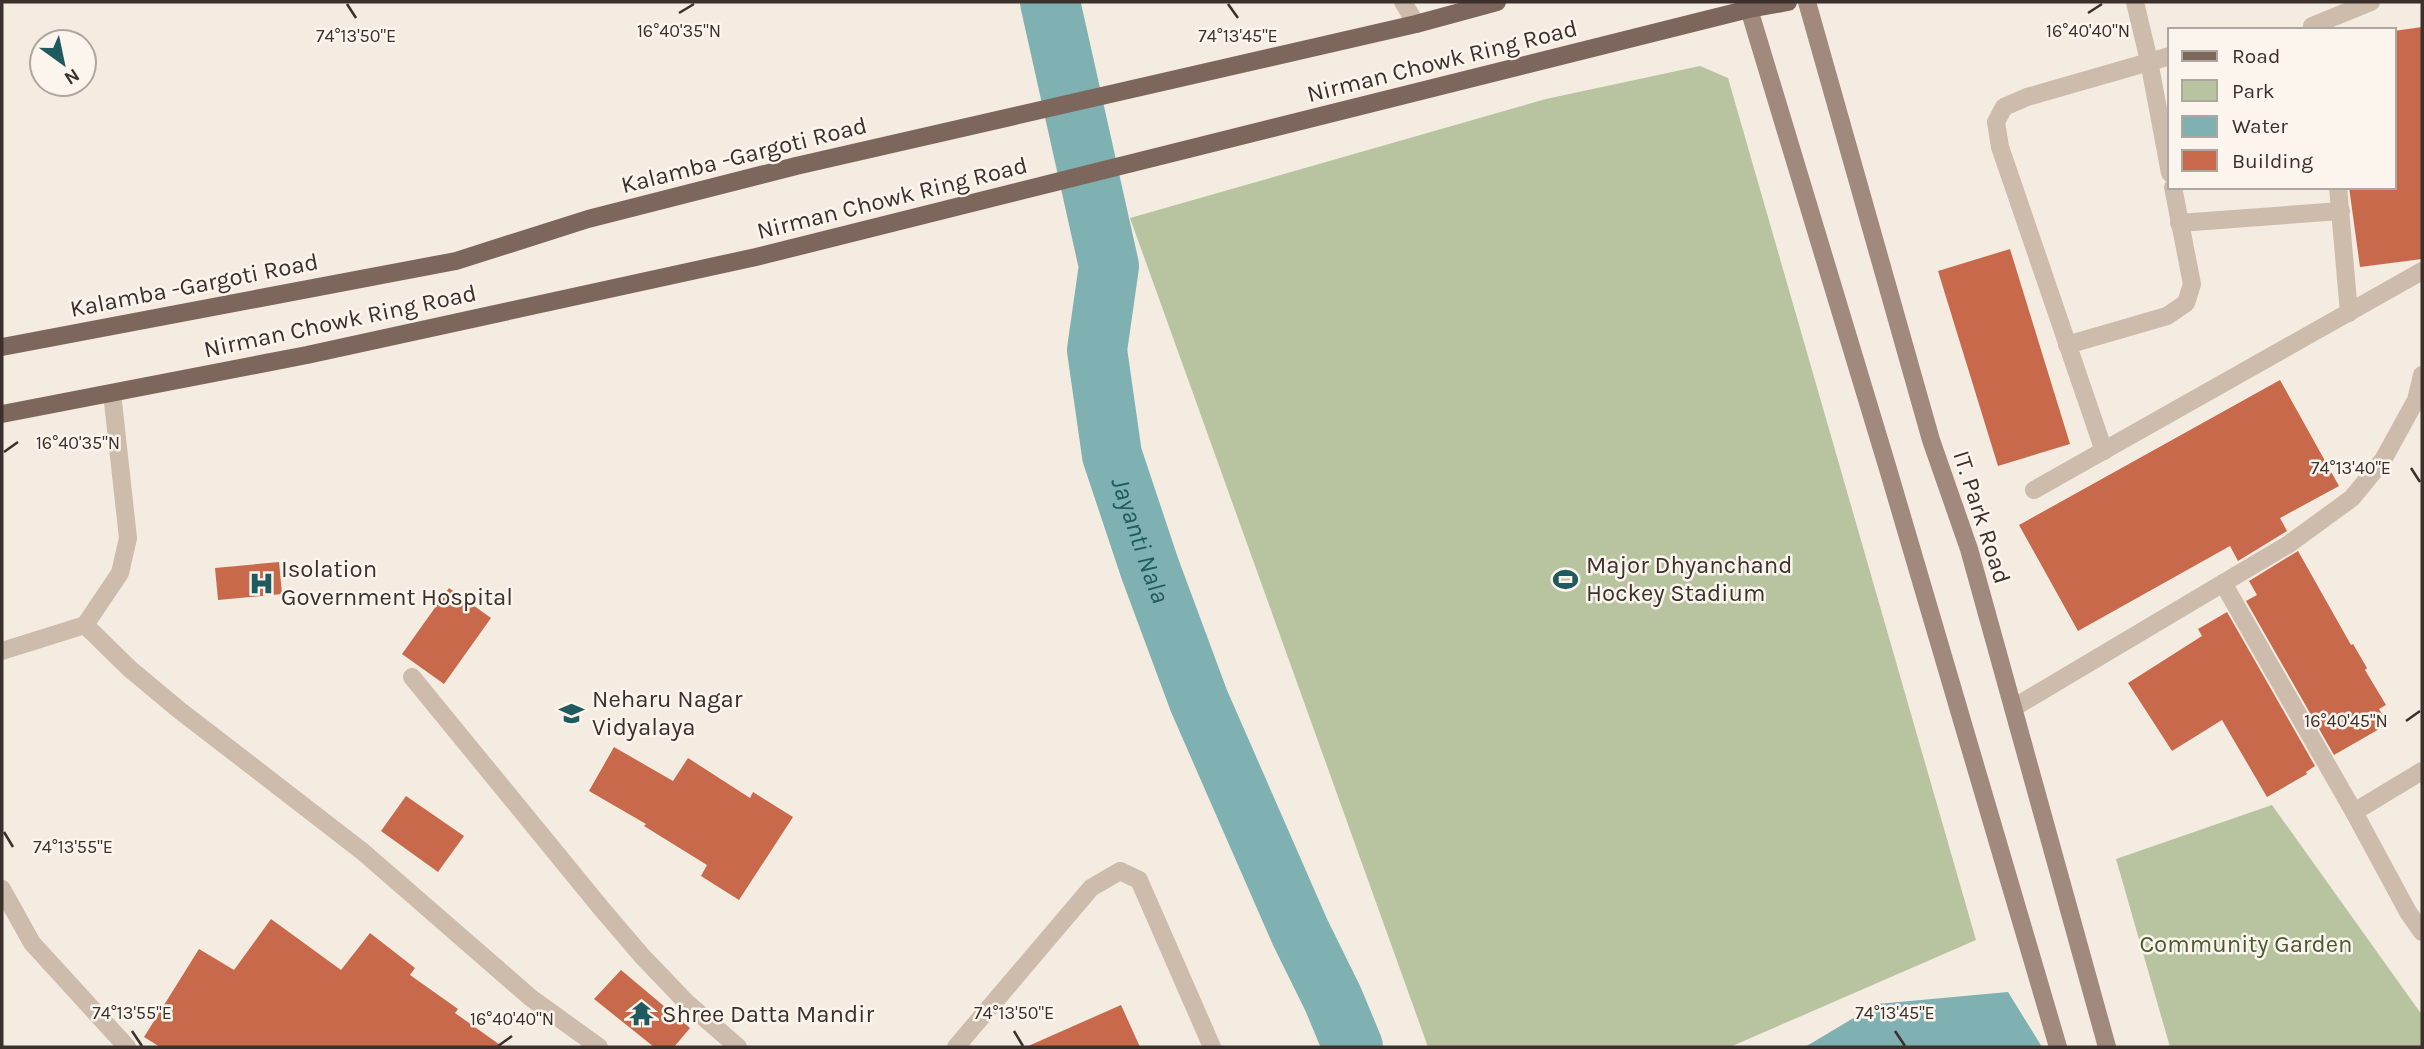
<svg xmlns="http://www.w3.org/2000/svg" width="2424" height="1049" viewBox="0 0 2424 1049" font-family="Karla,sans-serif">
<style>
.green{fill:#b8c4a0}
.water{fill:#7fb0b2}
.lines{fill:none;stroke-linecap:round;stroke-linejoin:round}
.river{stroke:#7fb0b2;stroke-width:60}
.building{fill:#c8694b}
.street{stroke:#cdbbac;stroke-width:18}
.secondary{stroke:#a18a7d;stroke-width:18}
.primary{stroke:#7d675c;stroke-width:18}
.ticks{fill:none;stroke:#3b302b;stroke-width:2.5}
.labels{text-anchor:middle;stroke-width:5;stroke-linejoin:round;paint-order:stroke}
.street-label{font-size:24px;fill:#3b302b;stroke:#fbf5ee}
.poi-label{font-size:24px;fill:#3b302b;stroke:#fbf5ee;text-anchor:start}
.park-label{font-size:24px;fill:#4a5a2e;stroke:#fbf5ee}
.water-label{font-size:26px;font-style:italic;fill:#1f5a5e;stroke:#fbf5ee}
.ticks-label{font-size:18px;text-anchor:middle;fill:#3b302b;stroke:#fbf5ee;stroke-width:5;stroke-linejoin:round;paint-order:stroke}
</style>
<rect width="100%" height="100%" fill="#f4ebe1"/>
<!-- green -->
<g class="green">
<path d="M1700 66 1728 78 1976 940 1730 1047H1428L1130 218 1546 99Z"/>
<path d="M2272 805 2422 1015V1047H2170L2116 859Z"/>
</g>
<!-- water -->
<path class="water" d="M2008 992 2042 1047H1805L1877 1004Z"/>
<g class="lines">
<!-- river -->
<path class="river" id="s1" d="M1050 2 1109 266 1097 350 1112 455 1150 569 1199 701 1300 932 1333 999 1353 1047"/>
</g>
<!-- building -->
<g class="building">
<path d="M2422 27V259L2360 267 2349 187H2394V31Z"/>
<path d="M2010 249 2070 444 1998 466 1938 271Z"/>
<path d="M2280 380 2339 486 2280 518 2287 531 2238 561 2230 546 2078 631 2019 525Z"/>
<path d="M2298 551 2351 645 2353 644 2367 668 2365 670 2386 705 2379 709 2388 724 2334 755 2246 601 2257 595 2249 581Z"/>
<path d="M279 562 282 594 218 600 215 568Z"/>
<path d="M449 588 491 618 444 684 402 654Z"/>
<path d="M2227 612 2315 766 2306 772 2307 774 2267 797 2222 720 2172 751 2128 683 2202 636 2198 629Z"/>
<path d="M614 747 673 781 688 758 750 798 753 792 793 817 739 900 701 876 707 865 644 826 646 824 589 791Z"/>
<path d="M406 796 464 836 438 872 381 831Z"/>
<path d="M271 919 341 970 370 933 415 968 410 975 458 1009 455 1013 503 1047H160L144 1037 199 949 234 970Z"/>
<path d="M621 970 690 1028 674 1047H654L594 999Z"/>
<path d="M1121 1005 1140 1047H1026Z"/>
</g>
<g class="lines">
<!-- street -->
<g class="street">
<path d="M1403 2 1416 24"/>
<path d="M2135 2 2149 61 2170 173"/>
<path d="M2313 30 2312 26 2371 2"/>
<path d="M2338 187 2349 313"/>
<path d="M2179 223 2341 211"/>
<path d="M2067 345 2167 316 2186 303 2192 284 2173 187"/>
<path d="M2104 451 2000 147 1996 122 2004 107 2027 97 2170 56"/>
<path d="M2034 490 2422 271"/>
<path d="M2223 583 2354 812 2408 912 2422 932"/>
<path d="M85 625 130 669 178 709 362 851 531 998 599 1047"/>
<path d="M2 651 85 625 120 573 128 538 112 393"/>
<path d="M412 677 601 908 642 956 686 1002 738 1047"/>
<path d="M2013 708 2289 544 2352 498 2383 460 2416 400 2422 375"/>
<path d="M2354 812 2422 771"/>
<path d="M2 889 32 943 127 1047"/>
<path d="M956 1047 1091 888 1120 871 1139 880 1212 1047"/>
</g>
<!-- secondary -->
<g class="secondary">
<path d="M1807 2 1931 440 1969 549 2107 1047"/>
<path d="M1749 9 1888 469 2058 1047"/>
</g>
<!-- primary -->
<g class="primary">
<path d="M2 347 456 261 588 219 796 166 1416 24 1497 2"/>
<path d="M2 414 307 355 756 257 1749 9 1788 2"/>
</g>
</g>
<!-- ticks -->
<path class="ticks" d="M347 4 356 18M1228 4 1238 18M679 13 694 4M2088 13 2102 4M4 452 18 442M2411 468 2420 482M2406 721 2420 711M4 832 13 847M132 1031 142 1046M1014 1031 1023 1046M1895 1031 1905 1046M498 1046 512 1036"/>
<!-- icons -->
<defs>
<symbol id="stadium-bare" viewBox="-9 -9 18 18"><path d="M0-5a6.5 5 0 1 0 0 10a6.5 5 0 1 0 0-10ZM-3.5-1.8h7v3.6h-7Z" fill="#1f5a5e" stroke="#fbf5ee" stroke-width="2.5" paint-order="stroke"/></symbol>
<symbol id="hospital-bare" viewBox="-9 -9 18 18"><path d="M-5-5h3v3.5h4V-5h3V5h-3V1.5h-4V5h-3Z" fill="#1f5a5e" stroke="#fbf5ee" stroke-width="2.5" paint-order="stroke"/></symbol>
<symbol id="university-bare" viewBox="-9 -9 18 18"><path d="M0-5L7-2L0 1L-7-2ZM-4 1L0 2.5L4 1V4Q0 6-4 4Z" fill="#1f5a5e" stroke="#fbf5ee" stroke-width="2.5" paint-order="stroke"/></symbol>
<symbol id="temple-bare" viewBox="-9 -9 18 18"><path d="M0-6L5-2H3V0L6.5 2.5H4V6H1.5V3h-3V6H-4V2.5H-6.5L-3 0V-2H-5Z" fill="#1f5a5e" stroke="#fbf5ee" stroke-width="2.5" paint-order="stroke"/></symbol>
</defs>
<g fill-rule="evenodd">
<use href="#stadium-bare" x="1548" y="562" width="35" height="35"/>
<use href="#hospital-bare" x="244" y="566" width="35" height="35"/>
<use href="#university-bare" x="554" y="696" width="35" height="35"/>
<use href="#temple-bare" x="624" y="996" width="35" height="35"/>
</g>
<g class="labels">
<!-- street labels -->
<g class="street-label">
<text transform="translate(1442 61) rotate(-14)" y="8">Nirman Chowk Ring Road</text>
<text transform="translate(744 155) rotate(-14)" y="8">Kalamba -Gargoti Road</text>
<text transform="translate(892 198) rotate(-14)" y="8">Nirman Chowk Ring Road</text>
<text transform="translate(194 285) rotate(-11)" y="8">Kalamba -Gargoti Road</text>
<text transform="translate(340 321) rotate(-12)" y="8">Nirman Chowk Ring Road</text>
<text transform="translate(1982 517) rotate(72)" y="8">IT. Park Road</text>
</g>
<!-- poi labels -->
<g class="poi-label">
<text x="1586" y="573">Major Dhyanchand<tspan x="1586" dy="28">Hockey Stadium</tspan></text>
<text x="281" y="577">Isolation<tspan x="281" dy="28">Government Hospital</tspan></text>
<text x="592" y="707">Neharu Nagar<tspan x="592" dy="28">Vidyalaya</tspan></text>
<text x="662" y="1022">Shree Datta Mandir</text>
</g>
<!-- park labels -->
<g class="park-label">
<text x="2246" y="952">Community Garden</text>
</g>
<!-- water labels -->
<g class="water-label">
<text dy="9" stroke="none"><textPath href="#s1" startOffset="551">Jayanti Nala</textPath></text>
</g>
</g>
<g class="ticks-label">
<text x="679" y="37">16°40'35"N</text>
<text x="2088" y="37">16°40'40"N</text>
<text x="356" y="42">74°13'50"E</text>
<text x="1238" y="42">74°13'45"E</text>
<text x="78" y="449">16°40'35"N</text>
<text x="2351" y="474">74°13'40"E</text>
<text x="2346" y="727">16°40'45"N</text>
<text x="73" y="853">74°13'55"E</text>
<text x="132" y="1019">74°13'55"E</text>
<text x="1014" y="1019">74°13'50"E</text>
<text x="1895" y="1019">74°13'45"E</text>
<text x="512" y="1025">16°40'40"N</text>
</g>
<!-- border -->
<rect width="2424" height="1049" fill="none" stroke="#3b302b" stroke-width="7"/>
<!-- legend -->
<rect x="2168" y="28" width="228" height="161" fill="#fbf5ee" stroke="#aea6a0" stroke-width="2"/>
<rect x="2182" y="51" width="35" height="10" fill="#7d675c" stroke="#aea6a0" stroke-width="2"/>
<text x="2232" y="63" font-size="21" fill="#3b302b">Road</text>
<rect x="2182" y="80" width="35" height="21" fill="#b8c4a0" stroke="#aea6a0" stroke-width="2"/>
<text x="2232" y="98" font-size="21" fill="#3b302b">Park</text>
<rect x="2182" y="116" width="35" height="21" fill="#7fb0b2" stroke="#aea6a0" stroke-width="2"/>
<text x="2232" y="133" font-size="21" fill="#3b302b">Water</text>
<rect x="2182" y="150" width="35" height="21" fill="#c8694b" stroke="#aea6a0" stroke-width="2"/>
<text x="2232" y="168" font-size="21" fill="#3b302b">Building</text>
<!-- north arrow -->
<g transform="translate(63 63) rotate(147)"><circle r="33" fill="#fbf5ee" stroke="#aea6a0" stroke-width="2"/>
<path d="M0-5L12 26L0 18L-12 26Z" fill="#1f5a5e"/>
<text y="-10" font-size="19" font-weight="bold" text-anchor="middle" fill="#3b302b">N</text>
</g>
</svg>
